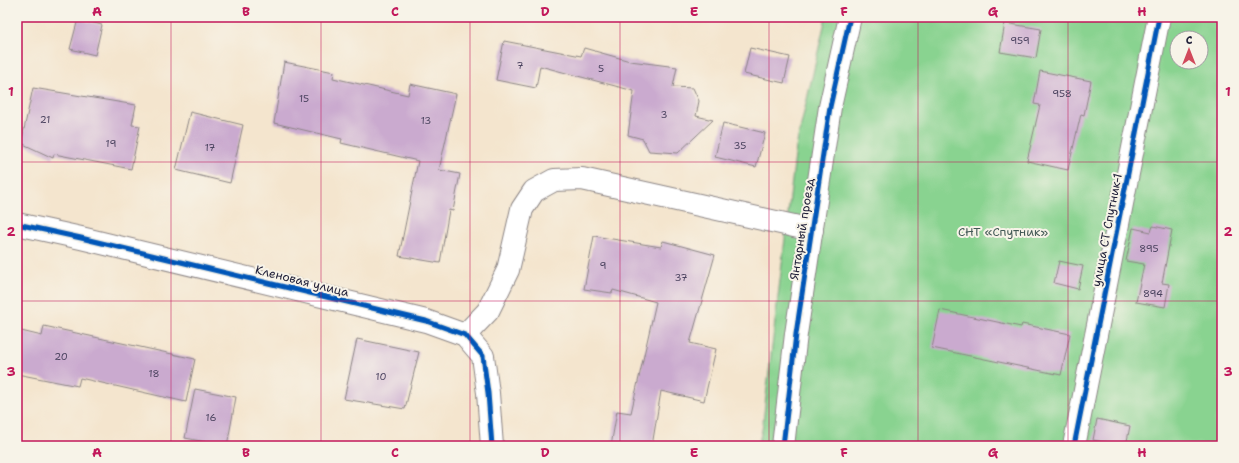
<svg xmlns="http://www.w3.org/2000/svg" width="1239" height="463" viewBox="0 0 1239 463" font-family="'Shantell Sans',sans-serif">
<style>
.green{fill:#89d390;stroke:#567a66;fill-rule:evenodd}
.building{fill:#caaacf}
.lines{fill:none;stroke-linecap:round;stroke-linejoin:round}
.minor-casing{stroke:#8b8484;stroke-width:24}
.minor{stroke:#fff;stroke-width:22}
.cycleway-casing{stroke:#f7f3e8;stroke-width:8}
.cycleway{stroke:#0057b8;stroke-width:5}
.grid{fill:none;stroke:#c2185b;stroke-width:1;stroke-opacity:0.55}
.labels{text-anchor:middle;stroke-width:4;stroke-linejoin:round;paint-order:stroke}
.number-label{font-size:10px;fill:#4c4460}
.street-label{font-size:12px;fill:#22223b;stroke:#f7f3e8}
.park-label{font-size:12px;fill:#415754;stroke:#f7f3e8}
.neatline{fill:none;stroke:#c2185b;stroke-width:1.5}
.grid-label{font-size:13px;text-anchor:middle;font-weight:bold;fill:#c2185b}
</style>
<rect width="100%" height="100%" fill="#f7f3e8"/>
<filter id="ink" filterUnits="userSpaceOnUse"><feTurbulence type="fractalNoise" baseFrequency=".025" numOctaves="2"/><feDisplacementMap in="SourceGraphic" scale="8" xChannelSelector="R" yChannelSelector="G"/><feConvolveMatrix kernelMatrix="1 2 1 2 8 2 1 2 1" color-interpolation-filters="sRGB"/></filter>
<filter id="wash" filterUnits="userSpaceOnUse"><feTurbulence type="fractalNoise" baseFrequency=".012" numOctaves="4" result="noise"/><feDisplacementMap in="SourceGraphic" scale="16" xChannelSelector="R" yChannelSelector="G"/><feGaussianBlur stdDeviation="0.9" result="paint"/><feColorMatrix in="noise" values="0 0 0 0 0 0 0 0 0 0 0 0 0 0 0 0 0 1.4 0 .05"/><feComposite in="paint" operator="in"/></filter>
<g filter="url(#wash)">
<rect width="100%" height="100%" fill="#f4e5ce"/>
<!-- green -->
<path class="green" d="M826 17H1222V446H758L762 430 796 147ZM1177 38H1201V62H1177Z"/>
<g id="blocks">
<!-- building -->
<g class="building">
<path d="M78 19 102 25 95 55 70 49Z"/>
<path d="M1005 23 1041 29 1036 58 1000 52Z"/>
<path d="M504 41 581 56 584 48 630 61 677 67 673 87 693 88 699 101 696 116 713 120 678 153 649 151 643 139 628 135 634 91 540 66 536 88 496 80Z"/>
<path d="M750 48 790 57 784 83 744 74Z"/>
<path d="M284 62 334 72 333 78 408 95 410 84 456 94 439 170 460 174 453 211 449 210 440 263 399 256 418 161 341 143 342 139 274 123Z"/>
<path d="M1040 71 1091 81 1084 115 1081 114 1068 170 1027 161 1040 105 1034 104Z"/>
<path d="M33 88 136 105 132 125 140 126 131 169 54 154 53 158 21 143Z"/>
<path d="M190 112 243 125 230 183 176 170Z"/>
<path d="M723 123 765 133 756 167 715 157Z"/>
<path d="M1153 226 1172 230 1162 283 1169 284 1165 307 1136 302 1144 264 1126 261 1133 228 1151 232Z"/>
<path d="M594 236 661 247 663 241 715 255 690 343 716 349 704 401 661 391 652 446H611L617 411 631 413 656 302 613 290 612 293 584 289Z"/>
<path d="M1059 261 1083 266 1078 289 1054 283Z"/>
<path d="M940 310 1021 327 1022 324 1070 334 1061 375 932 348Z"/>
<path d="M44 326 195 359 186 402 80 378 78 386 17 374V330L42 336Z"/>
<path d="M357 339 419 352 405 409 344 399Z"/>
<path d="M195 389 236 397 227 446 185 438Z"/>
<path d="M1097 419 1130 426 1126 446 1093 440Z"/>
</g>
</g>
</g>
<g filter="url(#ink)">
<use href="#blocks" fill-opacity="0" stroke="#8b8484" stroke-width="1"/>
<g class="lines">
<defs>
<g id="minor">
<path d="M17 224 81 238 426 321 465 335 483 356 488 393 492 446"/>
<path d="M465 335 488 311 508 270 522 209 534 191 554 180 582 179 812 230"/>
<path d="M783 446 796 334 830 107 850 17"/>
<path d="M1074 446 1159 17"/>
</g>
</defs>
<!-- minor casing -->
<use href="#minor" class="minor-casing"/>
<!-- minor -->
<use href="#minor" class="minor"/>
<defs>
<g id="cycleway">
<path d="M17 224 81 238 426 321 465 335 483 356 488 393 492 446"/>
<path d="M783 446 796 334 830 107 850 17"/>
<path d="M1074 446 1159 17"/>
</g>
</defs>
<!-- cycleway casing -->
<use href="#cycleway" class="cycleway-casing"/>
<!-- cycleway -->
<use href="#cycleway" class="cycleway"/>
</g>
</g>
<!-- grid -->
<path class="grid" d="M171 17V446M321 17V446M470 17V446M620 17V446M769 17V446M918 17V446M1068 17V446M17 162H1222M17 301H1222"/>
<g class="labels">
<!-- number labels -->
<g class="number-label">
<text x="1020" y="44">959</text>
<text x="520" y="69">7</text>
<text x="601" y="72">5</text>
<text x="1062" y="97">958</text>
<text x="304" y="102">15</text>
<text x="664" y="118">3</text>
<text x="45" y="123">21</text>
<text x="426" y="124">13</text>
<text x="111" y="147">19</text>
<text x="740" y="149">35</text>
<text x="210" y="151">17</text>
<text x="1149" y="252">895</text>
<text x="603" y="269">9</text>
<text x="681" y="281">37</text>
<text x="1153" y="297">894</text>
<text x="61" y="360">20</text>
<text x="154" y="377">18</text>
<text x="381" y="380">10</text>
<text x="211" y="421">16</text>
</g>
<!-- street labels -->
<g class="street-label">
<text transform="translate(802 229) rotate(-81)" y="4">Янтарный проезд</text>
<text transform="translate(1107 230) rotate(-79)" y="4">улица СТ Спутник-1</text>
<text transform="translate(302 281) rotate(14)" y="4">Кленовая улица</text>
</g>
<!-- park labels -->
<g class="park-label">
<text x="1003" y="236">СНТ «Спутник»</text>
</g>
</g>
<!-- margin -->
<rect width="1239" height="463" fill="none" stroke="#f7f3e8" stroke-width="44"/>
<!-- north arrow -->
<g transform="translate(1189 50)"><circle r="19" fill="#f7f3e8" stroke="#a29fa3"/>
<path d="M0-3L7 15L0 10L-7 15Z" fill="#d1495b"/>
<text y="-6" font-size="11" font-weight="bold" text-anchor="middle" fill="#22223b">С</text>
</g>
<rect x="22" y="22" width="1195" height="419" class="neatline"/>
<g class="grid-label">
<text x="97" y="16">A</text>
<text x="246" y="16">B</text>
<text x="395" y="16">C</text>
<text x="545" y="16">D</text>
<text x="694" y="16">E</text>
<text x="844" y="16">F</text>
<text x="993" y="16">G</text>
<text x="1142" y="16">H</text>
<text x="11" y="96">1</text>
<text x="1228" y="96">1</text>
<text x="11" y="236">2</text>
<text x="1228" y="236">2</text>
<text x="11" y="376">3</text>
<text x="1228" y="376">3</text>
<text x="97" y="457">A</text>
<text x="246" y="457">B</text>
<text x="395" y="457">C</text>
<text x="545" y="457">D</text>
<text x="694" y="457">E</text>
<text x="844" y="457">F</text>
<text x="993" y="457">G</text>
<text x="1142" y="457">H</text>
</g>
</svg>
